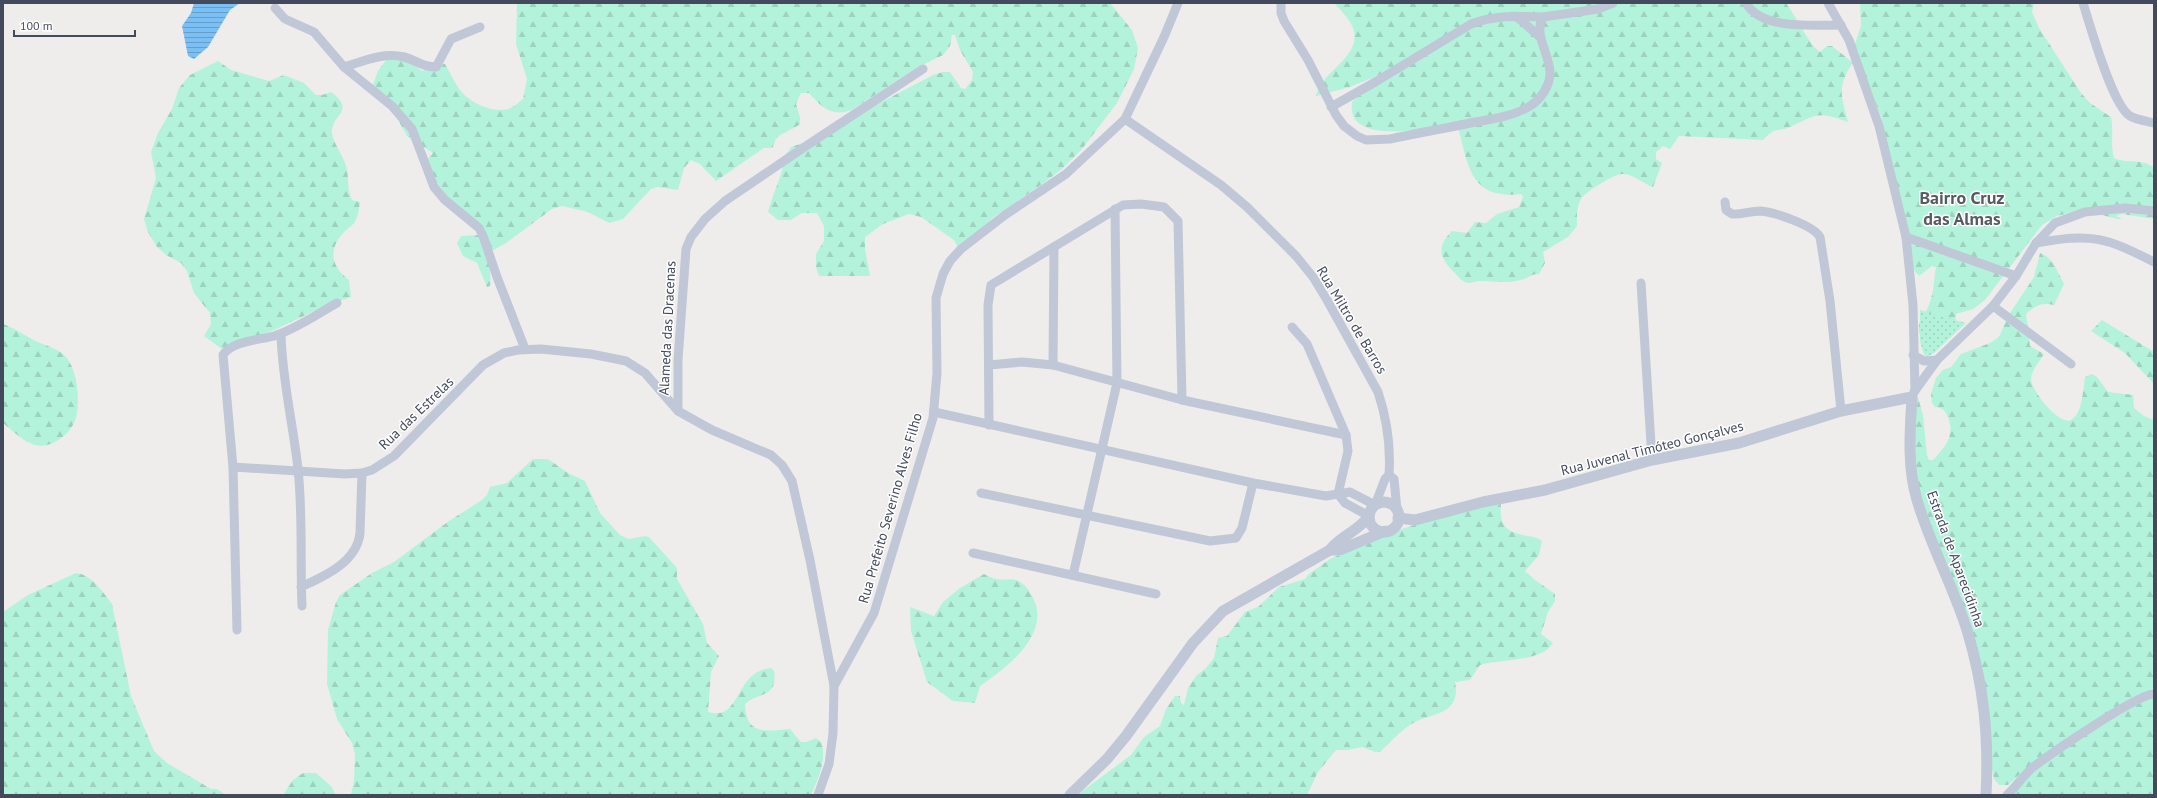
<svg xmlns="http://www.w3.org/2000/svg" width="2157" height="798" viewBox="0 0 2157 798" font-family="'PT Sans',sans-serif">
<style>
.forest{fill:url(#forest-firs)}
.park{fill:url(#park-dots)}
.water{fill:url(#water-rules)}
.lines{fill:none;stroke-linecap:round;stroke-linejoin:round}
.minor{stroke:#c0c7d6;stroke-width:9}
.tertiary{stroke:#c0c7d6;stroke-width:11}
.labels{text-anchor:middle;stroke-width:3;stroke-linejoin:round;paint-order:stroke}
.street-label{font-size:14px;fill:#424a5b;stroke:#fff}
.district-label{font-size:18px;font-weight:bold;fill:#585a62;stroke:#fff}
</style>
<defs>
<pattern id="forest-firs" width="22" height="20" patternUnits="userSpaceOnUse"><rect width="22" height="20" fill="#b4f3db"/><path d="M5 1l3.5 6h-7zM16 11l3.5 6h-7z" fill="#9cd2be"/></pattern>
<pattern id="park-dots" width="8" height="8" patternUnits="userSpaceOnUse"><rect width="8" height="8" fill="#b4f3db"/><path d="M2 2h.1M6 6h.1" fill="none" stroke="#9cd2be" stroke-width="1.8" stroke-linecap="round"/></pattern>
<pattern id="water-rules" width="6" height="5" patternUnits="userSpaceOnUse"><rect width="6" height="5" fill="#7bc0f5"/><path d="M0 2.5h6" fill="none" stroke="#669ec9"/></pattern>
</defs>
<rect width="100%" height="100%" fill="#efecec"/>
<!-- forest -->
<g class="forest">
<path d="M517 3H1110L1132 30 1138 48 1134 69 1117 103 1082 149 1062 169 1041 185 994 217 959 249 954 240 921 217 909 214 883 224 865 237V249L870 276H819L816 267V254L824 241V226L817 213H802L791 220H778L768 212C772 195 781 179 784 161L783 159 791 147 803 143 933 75 943 72H950L961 88 965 89 972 80 973 72 960 50 955 35H952L950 46 943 55 918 67 852 110C832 117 822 108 809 93H801L796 104 800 117V124C790 132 774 133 773 148H764L716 181 700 164 691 160 684 168 678 190 657 187 651 189 623 219 609 223 588 212 562 206 552 209 506 243 490 252C487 263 492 275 490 286L487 287 477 263 463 256 457 243 461 236 479 235 461 214 423 164 433 153 407 136 394 113 372 87 378 71 391 53 400 54 422 71C430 69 436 62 445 64 450 72 454 82 460 90 470 103 492 113 508 109 514 107 518 103 523 99L527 79 516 44Z"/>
<path d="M1334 3H1786C1795 15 1810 46 1820 52L1827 46H1832L1852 62V52L1861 26 1860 3H2034L2032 12 2039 28 2081 93 2090 103 2111 117C2114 131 2110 145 2114 158 2127 164 2144 158 2154 168V219L2122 214 2116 216 2122 219H2118L2090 212 2078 211 2057 216 2042 225 1985 300 1973 309 1956 314 1955 326 1927 344C1909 326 1925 319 1930 302 1934 291 1934 278 1936 267L1932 266 1919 276 1913 269 1881 116 1865 77 1852 63C1837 89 1841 94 1848 122 1817 111 1818 114 1790 127 1775 133 1777 126 1763 140L1679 136 1670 149 1663 146 1656 152V159L1662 163 1653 187C1644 184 1632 173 1622 174 1614 174 1585 192 1581 199 1576 208 1577 217 1577 226L1568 237 1543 252 1545 263 1539 274C1531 273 1528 279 1520 280 1506 284 1494 281 1480 281 1476 281 1472 283 1468 283 1463 282 1459 278 1456 274 1440 259 1435 248 1452 231L1467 233 1475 222 1486 223 1497 214 1519 207 1523 197 1521 194C1470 200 1468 165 1458 127L1449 126C1426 128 1345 146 1352 102L1379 75 1350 87 1316 96C1322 70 1363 57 1353 28 1350 19 1340 10 1334 3Z"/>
<path d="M218 61 231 70 269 81 284 75 304 83 316 95H322L331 92C358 112 329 115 332 133 334 146 345 157 347 170 349 181 347 190 352 200L360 202C359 209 358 217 354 223 352 226 348 228 345 231 328 248 330 266 349 280L351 297 325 306 272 331 222 349 204 336 211 324 210 313 194 293 187 271 181 263 166 255 157 247 148 232 144 219 156 178 151 152 158 133 172 109 179 88 190 75Z"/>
<path d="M2040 253C2053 257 2058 273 2064 284L2054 305C2041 302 2035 306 2026 314L2030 346 2044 354C2040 361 2031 371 2031 379 2031 390 2059 426 2071 420 2083 413 2083 388 2085 377L2092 374 2097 377 2108 392 2133 395 2134 408 2144 416 2154 420V795H2008L2039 757 2008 785H1999L1994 779 1966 630 1922 517 1909 403 1917 394 1923 415 1927 456 1929 460H1933C1946 446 1956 435 1947 415 1944 409 1942 408 1935 407L1932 403 1931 394 1936 378 1943 370 1951 367 1961 354 1990 343 1999 337 2008 316 2034 277Z"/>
<path d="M2102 320 2154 352V384L2125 353 2091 331Z"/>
<path d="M3 324C15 328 25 336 36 341 46 346 57 348 65 356 78 369 81 405 75 421 68 437 47 452 30 443 20 439 11 429 3 423Z"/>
<path d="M533 459H548L568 473 585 481 600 513 620 535 629 539 645 536 649 537 677 568V579L703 624 707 643 719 656 711 672 708 712C742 722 734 671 771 668L774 671C778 699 759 691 745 704 746 736 766 731 790 729L801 742H806L816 738 822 743C826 762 819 777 811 795H348L351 794 354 781 355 755 352 743 337 719 327 684 328 630 336 602 340 595 372 573 394 562 449 521 482 500 487 495 490 487 507 483Z"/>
<path d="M1501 504C1499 525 1505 532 1527 536 1532 537 1538 537 1542 541L1539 555 1525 571 1535 580 1555 594V601L1548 612 1541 634 1553 643C1542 662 1501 659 1480 665L1470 680 1455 682C1462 717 1429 712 1410 725 1399 732 1390 743 1380 752H1375L1362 747 1348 750H1336L1318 772 1307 795H1077L1131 755 1144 737 1160 726 1166 709 1175 696H1180L1181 703 1184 705 1188 688 1196 676 1206 668 1214 658 1218 638 1227 636 1245 612 1258 607 1279 587 1305 579 1309 574 1330 559 1373 539 1446 514Z"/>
<path d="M76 573C91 574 104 593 112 604L131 696 154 751 167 763 211 789H217L226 795H3V612L28 595Z"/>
<path d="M984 574C988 576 992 578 996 579 1004 581 1013 577 1020 582 1026 585 1029 591 1032 596 1053 633 1007 668 980 686L975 703 953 701 927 682 911 631 910 607 934 616 943 602 960 588Z"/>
<path d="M303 773H316L331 786 336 795H283L293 780Z"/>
</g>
<!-- park -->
<path class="park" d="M1920 310 1966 323 1934 353 1927 357 1924 355 1920 341Z"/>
<!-- water -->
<path class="water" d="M194 3H240L230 10 208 47 194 59 188 56 182 26 191 13Z"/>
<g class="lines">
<!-- minor -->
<g class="minor">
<path d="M1281 3V13L1284 21 1308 60 1336 115 1344 126 1357 136 1366 140 1390 139C1418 133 1447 128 1475 122 1493 119 1514 116 1530 106 1541 99 1550 86 1550 73 1550 54 1533 35 1543 17L1598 9 1613 3"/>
<path d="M1746 3C1761 30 1813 25 1841 25"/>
<path d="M1828 3 1849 40 1879 126 1906 237 1913 305 1915 391"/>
<path d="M2083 3C2090 25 2112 105 2130 116 2137 120 2147 121 2154 123"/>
<path d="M275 8 285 19 314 32 344 67 392 106 412 129 434 187 445 200 479 228 483 236 497 277 525 349"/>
<path d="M1516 16 1540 37"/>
<path d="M344 67C364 61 383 52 404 57 417 60 421 67 436 67L451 39 480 27"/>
<path d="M1331 107 1377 81 1471 24C1495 15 1517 16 1543 17"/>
<path d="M1725 202 1726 210 1732 214C1741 215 1750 211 1760 211 1774 212 1813 225 1820 237L1830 301 1841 411"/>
<path d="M1906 237 2016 276"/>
<path d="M2036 243C2092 233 2105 237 2154 262"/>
<path d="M1641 283 1652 460"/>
<path d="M1993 306 2071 364"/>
<path d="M1292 327 1307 344 1346 435 1348 451 1338 494"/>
<path d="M281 334C282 380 293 423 298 469 303 515 300 560 302 606"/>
<path d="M1913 355 1924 361 1937 360"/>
<path d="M989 365 1022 362 1053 365 1182 400 1346 435"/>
<path d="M1053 365 1054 247"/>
<path d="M1914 392 1937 360 1993 306 2016 276 2036 243 2055 223 2085 212 2125 208 2154 211"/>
<path d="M934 412 1253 483 1326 496 1350 492 1375 505 1385 479 1389 475C1391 445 1387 419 1378 392L1327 300 1313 277 1296 256 1247 207 1221 185 1125 119"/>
<path d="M989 425 988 305 991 285 1123 205 1141 204 1164 207 1178 221 1182 400"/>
<path d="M233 467 345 474 362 473 372 470 394 456 483 365 504 353 518 350 541 349 591 354 626 361 645 373 678 411"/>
<path d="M1389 475 1394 479 1397 510"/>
<path d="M981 493 1210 541 1236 538 1242 528 1253 483"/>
<path d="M1338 494 1345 503 1369 516"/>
<path d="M973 553 1156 594"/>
<path d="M1073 575 1117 383 1115 209"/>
<path d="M301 587C325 576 357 562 360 533L362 473"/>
<path d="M237 630 233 467 223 355C232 341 259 340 274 336 296 329 317 314 337 303"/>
<path d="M834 686 810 560 792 481 782 465 771 455 712 430 678 411V360L686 249 691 237 705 219 725 201 806 146 923 69"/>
<path d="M818 795 829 764 833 733 834 686 874 613 933 418 937 373 936 298 943 274 950 261 961 249 1005 215 1066 174 1125 119 1164 37 1178 3"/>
<path d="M2007 795C2016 787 2023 776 2032 768 2049 755 2137 694 2154 694"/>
</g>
<!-- tertiary -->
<g class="tertiary">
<circle cx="1384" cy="517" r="15"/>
<path d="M1398 518 1415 520 1483 502 1545 490 1652 460 1739 443 1841 411 1912 397C1910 431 1907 466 1917 500 1930 544 1953 586 1967 630 1984 686 1989 737 1986 795"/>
<path d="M1330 550C1340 536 1359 531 1369 516"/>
<path d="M1070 795 1107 759 1126 736 1193 643 1223 611 1330 550H1340L1385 531"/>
</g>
</g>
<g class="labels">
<!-- street labels -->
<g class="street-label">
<text transform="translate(1352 320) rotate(59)" y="5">Rua Miltro de Barros</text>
<text transform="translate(667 328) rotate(-87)" y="5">Alameda das Dracenas</text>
<text transform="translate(416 413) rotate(-44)" y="5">Rua das Estrelas</text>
<text transform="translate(1652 448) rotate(-14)" y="5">Rua Juvenal Timóteo Gonçalves</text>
<text transform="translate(890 508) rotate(-74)" y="5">Rua Prefeito Severino Alves Filho</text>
<text transform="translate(1956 559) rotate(70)" y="5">Estrada de Aparecidinha</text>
</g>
<!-- district labels -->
<g class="district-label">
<text x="1962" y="204">Bairro Cruz<tspan x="1962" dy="21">das Almas</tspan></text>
</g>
</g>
<!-- border -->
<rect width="2157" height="798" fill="none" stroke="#424a5b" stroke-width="8"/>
<!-- scale -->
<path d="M14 30v6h121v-6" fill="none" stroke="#424a5b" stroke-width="2"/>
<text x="20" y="30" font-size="12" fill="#424a5b" stroke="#ffffff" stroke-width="3" paint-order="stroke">100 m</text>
</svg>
